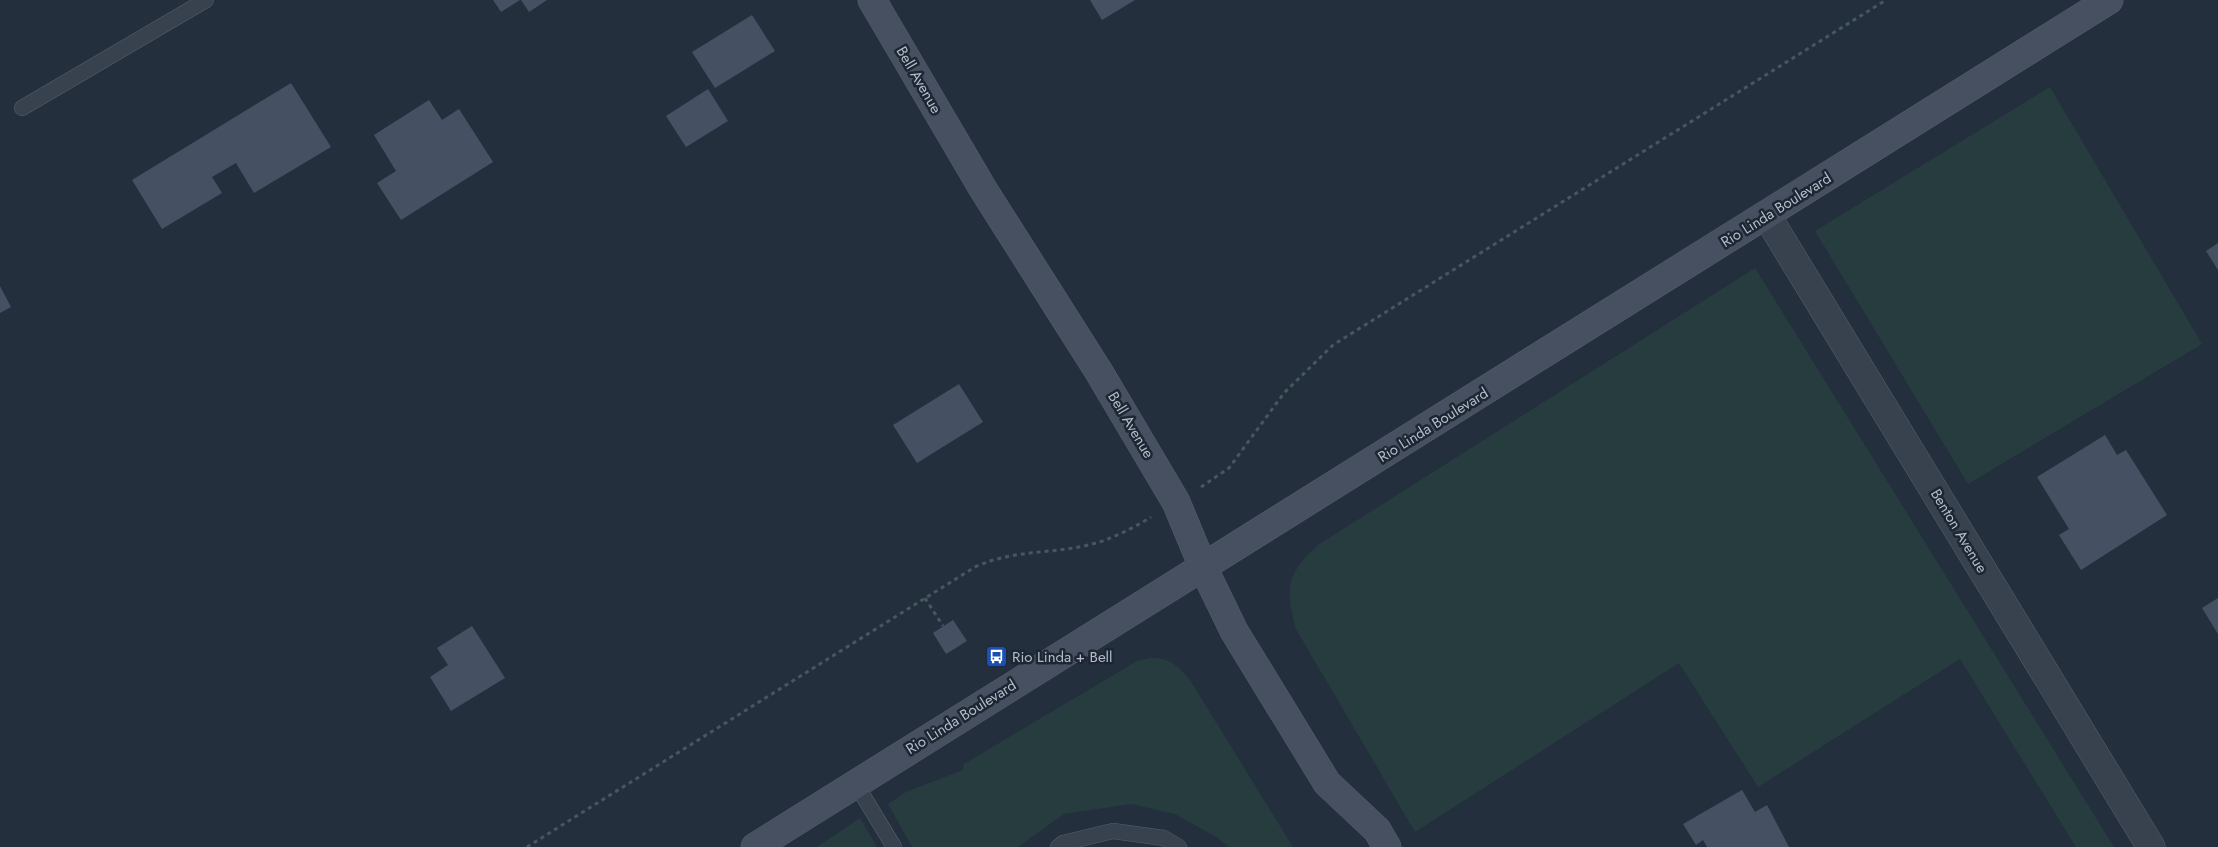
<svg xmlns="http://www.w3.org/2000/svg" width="2218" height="847" viewBox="0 0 2218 847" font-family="Jost,sans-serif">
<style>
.green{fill:#263c3f}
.building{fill:#455162}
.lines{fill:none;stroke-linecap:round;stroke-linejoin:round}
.lane-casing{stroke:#565f6c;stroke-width:16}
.street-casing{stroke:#565f6c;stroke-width:29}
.secondary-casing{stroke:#565f6c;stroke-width:29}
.path{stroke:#44595c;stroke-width:3;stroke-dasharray:4 4;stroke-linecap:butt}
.lane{stroke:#38414e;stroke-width:15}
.street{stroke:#38414e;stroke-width:28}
.secondary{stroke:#465061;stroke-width:28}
.labels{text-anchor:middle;stroke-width:5;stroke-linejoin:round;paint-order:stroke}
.street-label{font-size:15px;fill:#b4bcc9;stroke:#1d2633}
.poi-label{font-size:15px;fill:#b4bcc9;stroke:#1d2633;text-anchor:start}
</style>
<rect width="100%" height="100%" fill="#242f3e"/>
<!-- green -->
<g class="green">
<path d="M2050 87 2202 344 1968 484 1815 231Z"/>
<path d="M1755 268 2114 847H2076L1960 659 1758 787 1679 663 1415 832 1296 629C1285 589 1286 574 1318 545Z"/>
<path d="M1150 658C1169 657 1179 666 1190 680L1293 847H1228L1218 838 1175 814 1131 804 1064 814 1018 847H912L888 804 906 792 963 770 964 764 1137 661Z"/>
<path d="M860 818 877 847H817Z"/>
</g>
<!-- building -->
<g class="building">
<path d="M493 0H520L501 12Z"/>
<path d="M521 0H547L529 12Z"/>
<path d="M1090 0H1135L1102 20Z"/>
<path d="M752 15 775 51 715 88 692 52Z"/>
<path d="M291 83 331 147 254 193 236 163 212 177 222 193 162 229 132 180Z"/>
<path d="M708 89 728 121 686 147 666 116Z"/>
<path d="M429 100 442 120 459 109 493 162 401 220 377 183 396 171 374 135Z"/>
<path d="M2218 243V270L2206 251Z"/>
<path d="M0 286 11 307 0 313Z"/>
<path d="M959 384 983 422 917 463 893 425Z"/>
<path d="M2105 435 2117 455 2126 450 2167 515 2081 570 2059 535 2069 529 2037 477Z"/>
<path d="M2218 598V634L2202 608Z"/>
<path d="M953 620 967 641 946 654 933 633Z"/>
<path d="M472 626 505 678 451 711 430 677 448 665 437 648Z"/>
<path d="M1742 790 1755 812 1767 805 1789 847H1707L1703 840 1696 845 1683 824Z"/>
</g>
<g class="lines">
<defs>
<g id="lane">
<path d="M22 108 206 0"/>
<path d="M856 784 894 847"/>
<path d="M1058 847 1063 843 1113 831 1164 838 1179 847"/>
</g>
<path id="street" d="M1767 216 2151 847"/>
<g id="secondary">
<path d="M872 0 983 189 1099 372 1176 502 1203 567 1234 631 1327 783 1377 830 1387 847"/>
<path d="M755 847 2109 0"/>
</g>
</defs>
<!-- lane casing -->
<use href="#lane" class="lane-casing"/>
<!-- street casing -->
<use href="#street" class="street-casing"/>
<!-- secondary casing -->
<use href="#secondary" class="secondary-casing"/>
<!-- path -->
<g class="path">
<path d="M1201 487 1229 468 1284 393 1333 345 1886 0"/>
<path d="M925 598 943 626"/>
<path d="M527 847 975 567C1012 550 1046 554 1084 546 1108 541 1130 530 1151 517"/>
</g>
<!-- lane -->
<use href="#lane" class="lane"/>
<!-- street -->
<use href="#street" class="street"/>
<!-- secondary -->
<use href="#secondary" class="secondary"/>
</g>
<!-- icons -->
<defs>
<symbol id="bus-square" viewBox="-11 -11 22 22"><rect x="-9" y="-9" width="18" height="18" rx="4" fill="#1a4fb4" stroke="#1d2633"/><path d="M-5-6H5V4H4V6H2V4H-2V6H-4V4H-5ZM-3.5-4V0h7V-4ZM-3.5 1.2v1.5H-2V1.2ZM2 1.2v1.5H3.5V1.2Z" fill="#fff"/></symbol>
</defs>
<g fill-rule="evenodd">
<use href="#bus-square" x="984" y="644" width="25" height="25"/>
</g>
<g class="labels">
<!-- street labels -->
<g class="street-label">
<text transform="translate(919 80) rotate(60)" y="5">Bell Avenue</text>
<text transform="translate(1776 210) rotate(-32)" y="5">Rio Linda Boulevard</text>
<text transform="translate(1131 425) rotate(59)" y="5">Bell Avenue</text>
<text transform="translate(1433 425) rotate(-32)" y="5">Rio Linda Boulevard</text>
<text transform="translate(1959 531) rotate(59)" y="5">Benton Avenue</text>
<text transform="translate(961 717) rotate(-32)" y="5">Rio Linda Boulevard</text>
</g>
<!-- poi labels -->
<g class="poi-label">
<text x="1012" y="662">Rio Linda + Bell</text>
</g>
</g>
</svg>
